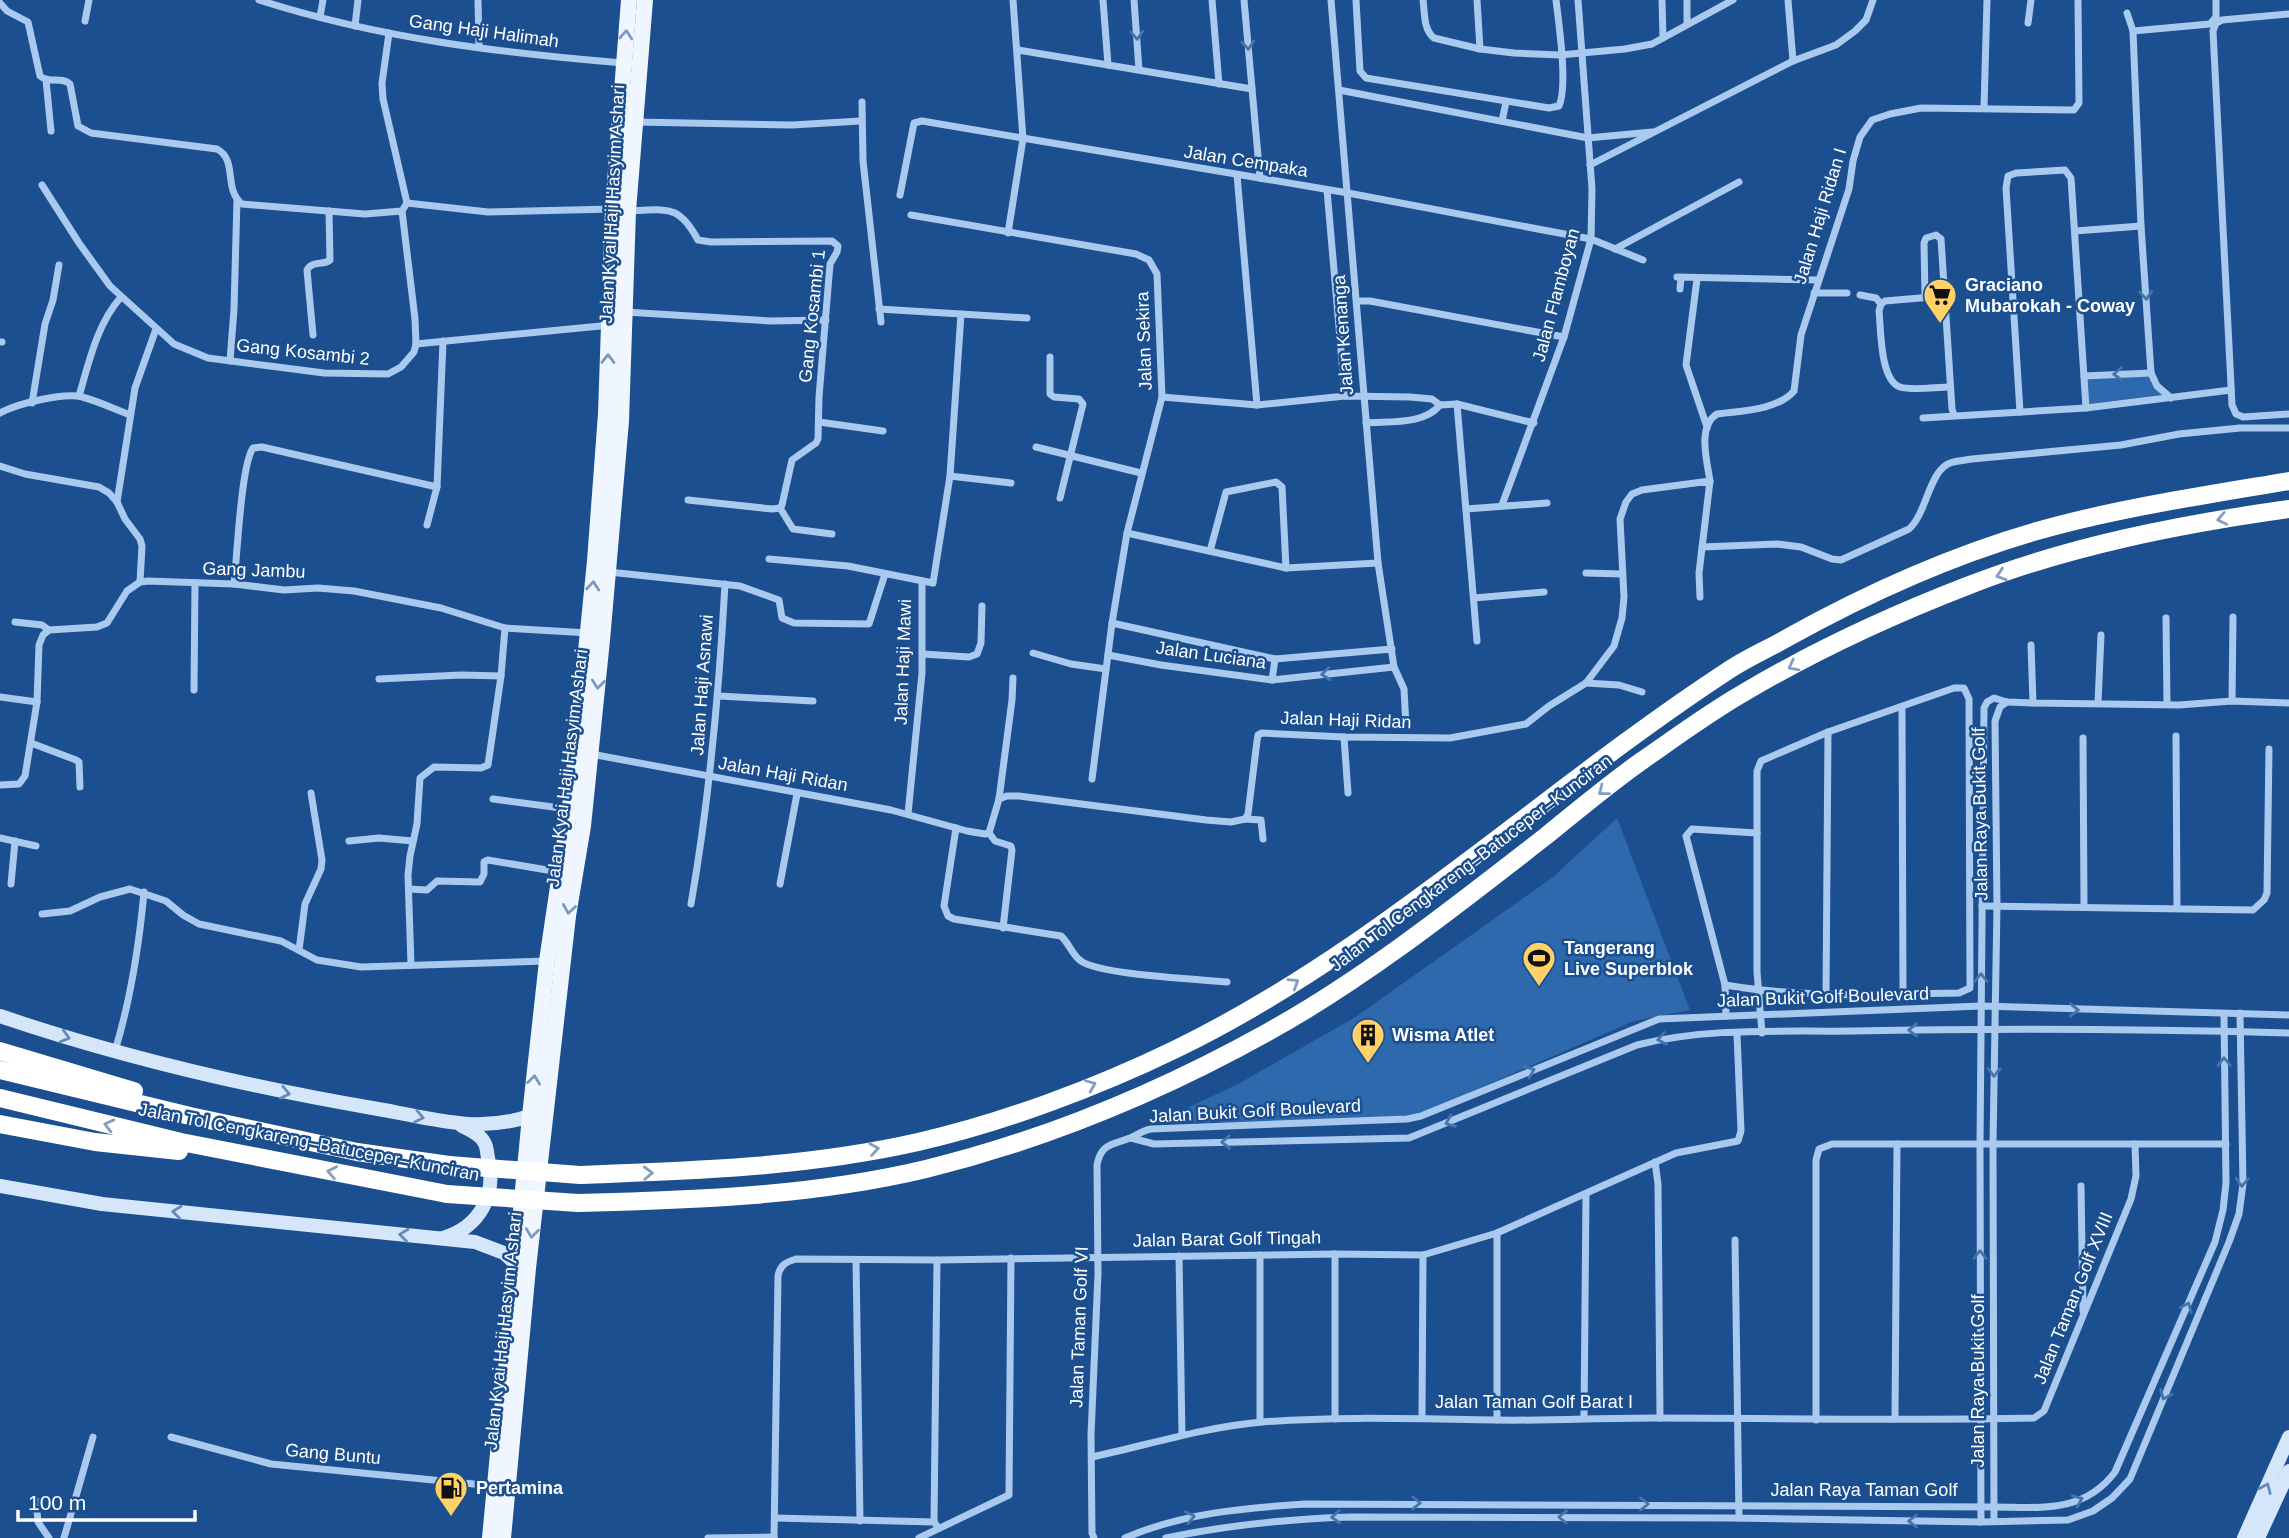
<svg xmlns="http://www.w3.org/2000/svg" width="2289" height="1538" viewBox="0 0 2289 1538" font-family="Helvetica,sans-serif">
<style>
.green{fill:#2e69ad}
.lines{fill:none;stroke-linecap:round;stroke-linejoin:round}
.street{stroke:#a9c9ee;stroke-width:7}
.secondary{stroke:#d6e6fa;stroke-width:14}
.primary{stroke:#f0f6ff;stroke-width:16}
.highway{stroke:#fff;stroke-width:18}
.highway-bridge{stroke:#fff;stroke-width:18}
.oneway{stroke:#7b9ac1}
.oneway2{stroke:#4674ac}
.oneway3{stroke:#829ec1}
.oneway4{stroke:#668bba}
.labels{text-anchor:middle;stroke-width:5;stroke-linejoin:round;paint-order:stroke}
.street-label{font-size:18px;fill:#fff;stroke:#1b4f8f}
.poi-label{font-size:18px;font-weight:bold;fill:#fff;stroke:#1b4f8f;text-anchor:start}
</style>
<rect width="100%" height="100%" fill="#1b4f8f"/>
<!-- green -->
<g class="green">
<path d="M2148 376 2161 395 2088 404 2087 379Z"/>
<path d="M1617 818 1690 1010 1634 1021 1429 1110 1385 1120 1155 1123 1238 1084 1354 1018 1553 877Z"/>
</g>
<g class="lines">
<!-- street -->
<g class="street">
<path d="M259 0C377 38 500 53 623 63"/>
<path d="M478 0 479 47"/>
<path d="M1103 0 1108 65"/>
<path d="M1134 0 1139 70"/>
<path d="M1212 0 1219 84"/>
<path d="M1244 0 1260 178"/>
<path d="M1331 0 1378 563 1394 667 1404 689 1406 726"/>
<path d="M1356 0 1360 71 1366 78 1549 108 1559 106C1568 86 1559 25 1556 0"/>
<path d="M1423 0C1425 13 1423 29 1434 38L1480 49 1514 53 1560 55 1625 49 1652 44 1733 0"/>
<path d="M1477 0 1480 49"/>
<path d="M1662 0 1663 38"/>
<path d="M1687 0V24"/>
<path d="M1788 0 1793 61"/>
<path d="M0 3 7 11 28 22 40 76C49 84 61 76 70 84L78 126 91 133 217 149C238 160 223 189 242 204L365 214 402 211 407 203 488 212 613 209"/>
<path d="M2127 13 2133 31 2141 226 2151 373 2157 386 2171 398"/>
<path d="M2289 14 2222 20 2216 23 2213 31 2232 405 2236 414 2243 417 2289 414"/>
<path d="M320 17 323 0"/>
<path d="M85 21 89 0"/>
<path d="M2028 23 2031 0"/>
<path d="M355 26 358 0"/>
<path d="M2133 31 2210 24 2216 17V0"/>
<path d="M389 33 382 83 383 99 407 203"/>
<path d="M1018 50 1252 89"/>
<path d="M46 80 51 131"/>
<path d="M1339 90 1588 138 1652 132"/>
<path d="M862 102 863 161 881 322"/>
<path d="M1984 108 1987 0"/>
<path d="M1502 121 1506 102"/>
<path d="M635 122 792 125 861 121"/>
<path d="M1590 165 1793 61 1836 45 1855 31 1866 20 1873 0"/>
<path d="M1237 175 1257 405"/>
<path d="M42 185 79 243 110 286 174 344 208 358 324 373 388 374 401 367 414 352 416 344 415 319 402 211"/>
<path d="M1327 190 1345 396"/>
<path d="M900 195 914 123 922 121 1348 193 1591 239 1643 260"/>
<path d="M628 211C667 210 678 203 698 240L711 242 832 241 838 246 837 252 830 264 819 397 818 439 816 443 792 460 782 505 780 508 772 509 688 500"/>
<path d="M911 215 1136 254 1149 260 1157 274 1162 397 1127 533 1112 623 1092 779"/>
<path d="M2075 231 2141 226"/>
<path d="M1008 233 1023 139 1013 0"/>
<path d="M1615 249 1739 182"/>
<path d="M1677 277 1818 280"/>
<path d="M1697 279 1686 365 1707 427"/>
<path d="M1680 289 1681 278"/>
<path d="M1814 293H1847"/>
<path d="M1860 295 1876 298 1881 304"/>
<path d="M1944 296 1885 301 1881 304 1879 311C1881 330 1880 380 1900 387 1912 391 1937 387 1950 387"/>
<path d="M1925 297 1924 243 1926 238 1936 235 1941 239 1952 409 1954 415"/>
<path d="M1357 301H1370L1564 337"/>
<path d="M879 309 1027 318"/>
<path d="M625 312 771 321 826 320"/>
<path d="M313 335 307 270C312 260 323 266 330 260L329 211"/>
<path d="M0 342H2"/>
<path d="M416 344 611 325"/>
<path d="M1050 357V394L1054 397 1079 399 1083 404 1060 498"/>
<path d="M230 361 234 309 237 200"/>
<path d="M2084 376 2151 373"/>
<path d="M79 396C89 362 97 324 121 297"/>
<path d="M1162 397 1257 405 1345 396 1410 397 1432 399 1440 405 1457 404 1534 423"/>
<path d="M32 403 45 324 53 300 59 265"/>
<path d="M1457 404 1477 641"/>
<path d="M2020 412 2006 188 2008 176 2016 173 2065 170 2071 178 2086 408"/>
<path d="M0 413C16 404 64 392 82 397 98 401 114 409 130 415"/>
<path d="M1923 418 2086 408 2231 390"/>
<path d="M819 422 883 431"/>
<path d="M1366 423C1390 421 1424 425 1440 405"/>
<path d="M1036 447 1141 473"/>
<path d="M0 466 25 474 99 487 109 493 117 502 125 519 140 539 142 546 140 582"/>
<path d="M950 476 1011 483"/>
<path d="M1710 481C1707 461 1697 426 1717 414 1741 411 1778 410 1794 391L1801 335 1849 189 1853 161 1860 137 1872 120 1890 114 1921 108 2074 110 2079 103 2078 0"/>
<path d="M117 502 135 388 156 329"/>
<path d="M1502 505 1564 337 1591 239 1592 189 1578 0"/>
<path d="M780 508 793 529 832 534"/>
<path d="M1466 509 1547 503"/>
<path d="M427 525 437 487 443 341"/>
<path d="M1127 533 1286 568 1378 563"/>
<path d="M1702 547 1777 544 1801 547 1832 559 1841 560 1909 529C1927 513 1929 471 1950 463 1956 461 1965 460 1972 459L2121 445 2179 434 2240 428H2289"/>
<path d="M1210 551 1226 492 1276 482 1282 487 1286 568"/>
<path d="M769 559 848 566 933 583 950 476 961 314"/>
<path d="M609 572 740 586 779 600 782 618 794 623 869 624 885 574"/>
<path d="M1586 573 1622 574"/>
<path d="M234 584C237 558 241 465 253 448L262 447 437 487"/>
<path d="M1474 598 1544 592"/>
<path d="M2166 618 2167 704"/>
<path d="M15 622 42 625 49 630"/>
<path d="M1112 623 1275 659 1392 649"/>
<path d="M2031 645 2033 703"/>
<path d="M1033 653 1071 664 1106 669"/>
<path d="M923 654 969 657 977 654 981 643 982 606"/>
<path d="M1108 655 1161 665 1272 680 1394 667"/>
<path d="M379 679 461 675 501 676 505 628"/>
<path d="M1272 680 1275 659"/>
<path d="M1586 683 1619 685 1642 692"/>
<path d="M194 690 195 583"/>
<path d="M719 696 813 701"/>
<path d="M0 697 37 702"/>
<path d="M2232 701 2233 617"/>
<path d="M2098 703 2101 635"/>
<path d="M1902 707 1903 995"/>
<path d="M2176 736 2177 908"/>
<path d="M1344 737 1348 793"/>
<path d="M2083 738 2084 906"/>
<path d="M31 743 76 760 79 762 80 787"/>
<path d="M591 754 891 810 967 831 985 834 989 833"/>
<path d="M0 785 19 784 25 776 37 702 39 645 43 635 49 630 97 627 107 623 127 591 140 582 148 581 234 584 284 590 318 588 354 591 441 608 505 628 589 633"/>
<path d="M493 799 568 809"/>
<path d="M999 799 1007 796H1019L1206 820 1231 822 1245 819 1248 814 1257 741 1258 735 1262 733 1344 737 1450 738 1526 724 1549 706 1586 683 1614 646 1622 618 1624 597 1620 519 1626 502 1632 494 1642 490 1710 481 1699 573 1700 597"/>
<path d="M908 814 922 673V581"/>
<path d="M1245 819 1261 820 1263 839"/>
<path d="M956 828 944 906 948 916 954 919 1061 936C1069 943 1072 955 1081 961 1100 975 1198 979 1227 982"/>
<path d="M989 833 999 799 1012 700 1013 678"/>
<path d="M989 833 995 841 1011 846 1012 850 1003 928"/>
<path d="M0 838 36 846"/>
<path d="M349 841 379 838 413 841"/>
<path d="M11 884 15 841"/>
<path d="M780 884 797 794"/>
<path d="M409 889 427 890 437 881 480 882 484 874V862L488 860 559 872"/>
<path d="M691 904C710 796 719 693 725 584"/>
<path d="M1982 906 2253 910 2264 900 2267 893 2269 749"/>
<path d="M42 914 70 911 100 897 130 889 166 901 183 915 199 924 281 941 317 960 361 967 546 961"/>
<path d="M299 950 305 904 321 869 322 860 311 793"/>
<path d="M411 965 408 875 410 856 417 824 420 778 434 767 481 768 488 765 501 676"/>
<path d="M1725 985C1802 998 1880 995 1959 993L1970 988 1969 699 1964 688H1954L1828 732 1761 761 1757 771V972L1762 1033"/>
<path d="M1826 996 1828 732"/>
<path d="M1726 1016 1725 985 1686 836 1692 829 1757 833"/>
<path d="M115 1051C131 998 139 947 144 892"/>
<path d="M1131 1138 1154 1144 1409 1138 1637 1045C1707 1027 1783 1032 1854 1031 1999 1028 2144 1029 2289 1033"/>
<path d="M1655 1162 1658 1184 1660 1418"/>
<path d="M2081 1186 2083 1311"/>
<path d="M1735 1240 1739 1518"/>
<path d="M1335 1254V1419"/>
<path d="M1179 1256 1182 1435"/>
<path d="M856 1260 860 1521"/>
<path d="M1422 1418 1423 1255"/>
<path d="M1584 1418 1586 1194"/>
<path d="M1895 1419 1897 1144"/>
<path d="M1497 1420V1233"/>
<path d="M1816 1420V1160L1819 1149 1832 1144H2226"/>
<path d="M1260 1422V1255"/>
<path d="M171 1437 271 1464 494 1486"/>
<path d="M1092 1457C1148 1445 1204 1427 1262 1422 1340 1416 1417 1419 1495 1420 1547 1421 1600 1418 1653 1418 1780 1418 1907 1421 2034 1418L2044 1411 2131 1199 2136 1176 2135 1144"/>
<path d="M36 1501 38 1522 49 1538"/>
<path d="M775 1518 934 1522 937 1526"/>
<path d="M1994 1521 1993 1144 1997 906 1995 721 2000 707 2007 702"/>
<path d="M934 1522 937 1260"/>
<path d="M1981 1522 1980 1144 1984 708 1987 702 1994 698 2007 702 2033 703 2179 705 2232 701 2289 703"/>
<path d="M64 1538 93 1437"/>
<path d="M708 1538 774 1537"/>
<path d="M774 1538 778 1276C780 1265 786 1262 796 1259L937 1260 1335 1254 1423 1255 1497 1233 1676 1153 1738 1141 1741 1131 1737 1034"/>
<path d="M919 1538 1009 1495 1011 1258"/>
<path d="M1094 1538 1092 1533 1091 1435 1098 1274 1097 1165C1101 1143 1113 1145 1130 1138 1138 1135 1143 1130 1151 1129L1407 1119 1421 1116 1659 1019 1981 1006 2289 1015"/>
<path d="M1125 1538C1183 1513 1243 1508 1305 1504L1994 1507C2041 1507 2083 1514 2115 1472L2215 1242 2223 1210 2226 1183 2224 1014"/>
<path d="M1166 1538C1227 1525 1288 1519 1350 1517L1730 1518 1981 1522 2068 1520 2093 1511 2112 1498 2130 1479 2229 1242 2239 1214 2243 1184 2240 1013"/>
</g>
<!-- secondary -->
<g class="secondary">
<path d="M0 1016C124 1058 249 1087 378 1109 431 1118 476 1134 530 1116"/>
<path d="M0 1186 102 1204 475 1242 504 1253 515 1263"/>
<path d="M443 1238C480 1227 497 1195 488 1158 487 1153 487 1146 484 1142 480 1134 470 1130 462 1126"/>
<path d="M2244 1538 2289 1437"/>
<path d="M2258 1538 2289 1471"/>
</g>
<!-- primary -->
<g class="primary">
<path d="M490 1538 530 1116 547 961 572 792 595 561 606 414 613 208 629 0"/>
<path d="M503 1538 528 1268 568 916 583 826 602 640 621 421 628 211 645 0"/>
</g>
<!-- highway -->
<g class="highway">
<path d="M0 1051 134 1091"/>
<path d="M0 1070 190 1116 357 1152 449 1165"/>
<path d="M0 1098 181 1142 447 1194"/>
<path d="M0 1124 95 1142 179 1151"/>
<path d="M580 1175C693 1171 808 1167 918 1142 1002 1123 1098 1087 1176 1049 1378 951 1542 792 1729 670 1747 658 1768 649 1787 638 1877 588 1975 545 2075 521 2146 504 2218 493 2289 481"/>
<path d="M578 1203C695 1200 813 1196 926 1169 1044 1140 1162 1091 1268 1032 1367 977 1457 905 1546 836 1578 810 1610 783 1643 760 1676 737 1710 712 1745 692 1816 650 1892 615 1967 586 2069 546 2181 524 2289 509"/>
</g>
<!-- highway-bridge -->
<g class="highway-bridge">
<path d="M449 1165 580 1175"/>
<path d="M447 1194 578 1203"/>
</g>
</g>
<!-- one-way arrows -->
<defs><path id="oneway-chevron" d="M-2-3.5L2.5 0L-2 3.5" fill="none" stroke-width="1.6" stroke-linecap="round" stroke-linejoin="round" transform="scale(1.75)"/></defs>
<g class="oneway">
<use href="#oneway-chevron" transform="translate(626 35) rotate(-86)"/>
<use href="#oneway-chevron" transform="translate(608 359) rotate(-89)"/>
<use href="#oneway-chevron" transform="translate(593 586) rotate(-85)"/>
<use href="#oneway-chevron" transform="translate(598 684) rotate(96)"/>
<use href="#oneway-chevron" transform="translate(569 909) rotate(99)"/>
<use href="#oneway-chevron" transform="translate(534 1080) rotate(-83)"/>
<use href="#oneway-chevron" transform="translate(532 1233) rotate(97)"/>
</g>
<g class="oneway2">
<use href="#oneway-chevron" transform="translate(1137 35) rotate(86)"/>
<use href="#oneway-chevron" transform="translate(1248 45) rotate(85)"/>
<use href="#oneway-chevron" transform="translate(2146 295) rotate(86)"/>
<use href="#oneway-chevron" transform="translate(2118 374) rotate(177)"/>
<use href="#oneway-chevron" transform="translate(1326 674) rotate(174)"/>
<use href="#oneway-chevron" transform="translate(1981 978) rotate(-90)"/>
<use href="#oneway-chevron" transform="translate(2074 1010) rotate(1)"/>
<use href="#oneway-chevron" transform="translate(1913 1030) rotate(179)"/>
<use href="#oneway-chevron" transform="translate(1662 1039) rotate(169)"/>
<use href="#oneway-chevron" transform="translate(2224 1062) rotate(-91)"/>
<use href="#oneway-chevron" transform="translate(1530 1071) rotate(-22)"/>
<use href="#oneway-chevron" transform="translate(1994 1072) rotate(91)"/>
<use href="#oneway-chevron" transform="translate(1450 1122) rotate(158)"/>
<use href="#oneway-chevron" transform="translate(1226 1142) rotate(179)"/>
<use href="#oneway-chevron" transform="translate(2242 1182) rotate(93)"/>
<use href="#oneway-chevron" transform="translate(1980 1255) rotate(-90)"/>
<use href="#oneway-chevron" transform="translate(2187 1307) rotate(-66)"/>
<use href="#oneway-chevron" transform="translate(2165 1395) rotate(113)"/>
<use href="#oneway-chevron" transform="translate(2078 1500) rotate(-23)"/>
<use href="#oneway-chevron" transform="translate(1416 1503)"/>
<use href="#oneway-chevron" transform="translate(1644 1504)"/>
<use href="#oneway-chevron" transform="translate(1190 1517) rotate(-13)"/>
<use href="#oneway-chevron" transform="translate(1336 1517) rotate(178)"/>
<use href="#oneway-chevron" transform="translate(1563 1517) rotate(-180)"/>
<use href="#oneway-chevron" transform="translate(1913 1521) rotate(-179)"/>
</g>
<g class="oneway3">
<use href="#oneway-chevron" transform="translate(2222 519) rotate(168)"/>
<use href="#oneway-chevron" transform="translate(2001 575) rotate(162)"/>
<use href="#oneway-chevron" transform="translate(1793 666) rotate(152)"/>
<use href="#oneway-chevron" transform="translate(1603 791) rotate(142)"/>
<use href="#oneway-chevron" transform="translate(1294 983) rotate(-32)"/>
<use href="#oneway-chevron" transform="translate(1091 1085) rotate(-23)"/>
<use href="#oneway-chevron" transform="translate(109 1125) rotate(-166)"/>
<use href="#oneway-chevron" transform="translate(874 1149) rotate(-9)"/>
<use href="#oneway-chevron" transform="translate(332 1172) rotate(-169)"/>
<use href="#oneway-chevron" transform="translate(648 1173) rotate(-2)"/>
</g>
<g class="oneway4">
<use href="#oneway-chevron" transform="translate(65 1037) rotate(16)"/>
<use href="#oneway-chevron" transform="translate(285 1093) rotate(12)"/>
<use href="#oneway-chevron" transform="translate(419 1117) rotate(11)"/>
<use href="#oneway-chevron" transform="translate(177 1212) rotate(-174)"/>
<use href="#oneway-chevron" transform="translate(404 1235) rotate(-174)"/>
<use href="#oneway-chevron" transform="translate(2266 1488) rotate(-66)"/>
</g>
<!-- icons -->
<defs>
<symbol id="supermarket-pin" viewBox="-11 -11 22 30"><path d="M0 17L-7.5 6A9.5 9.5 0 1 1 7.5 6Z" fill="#ffd166" stroke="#1b4f8f"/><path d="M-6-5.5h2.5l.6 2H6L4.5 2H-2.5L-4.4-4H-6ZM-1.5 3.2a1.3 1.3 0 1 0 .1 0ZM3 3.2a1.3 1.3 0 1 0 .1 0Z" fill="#111"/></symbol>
<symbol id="stadium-pin" viewBox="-11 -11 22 30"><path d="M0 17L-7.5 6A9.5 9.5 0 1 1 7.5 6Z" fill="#ffd166" stroke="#1b4f8f"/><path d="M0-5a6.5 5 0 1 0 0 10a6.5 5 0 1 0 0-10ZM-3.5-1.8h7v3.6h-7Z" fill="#111"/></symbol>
<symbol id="building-pin" viewBox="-11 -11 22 30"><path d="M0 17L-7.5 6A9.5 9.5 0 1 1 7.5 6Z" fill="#ffd166" stroke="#1b4f8f"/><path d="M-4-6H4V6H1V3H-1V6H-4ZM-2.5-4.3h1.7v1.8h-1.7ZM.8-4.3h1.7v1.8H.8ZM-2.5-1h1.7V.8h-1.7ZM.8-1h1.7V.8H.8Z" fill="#111"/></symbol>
<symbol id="fuel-pin" viewBox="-11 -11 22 30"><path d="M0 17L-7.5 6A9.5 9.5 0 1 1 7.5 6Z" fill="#ffd166" stroke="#1b4f8f"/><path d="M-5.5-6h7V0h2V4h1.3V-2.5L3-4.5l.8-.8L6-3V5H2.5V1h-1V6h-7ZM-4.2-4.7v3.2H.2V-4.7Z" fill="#111"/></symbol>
</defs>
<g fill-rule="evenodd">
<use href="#supermarket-pin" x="1921" y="276" width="38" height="52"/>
<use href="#stadium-pin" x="1520" y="939" width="38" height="52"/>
<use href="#building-pin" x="1349" y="1016" width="38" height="52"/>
<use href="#fuel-pin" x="432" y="1469" width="38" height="52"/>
</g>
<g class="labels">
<!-- street labels -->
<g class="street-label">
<text transform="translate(484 31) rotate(8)" y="6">Gang Haji Halimah</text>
<text transform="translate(1246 161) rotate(9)" y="6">Jalan Cempaka</text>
<text transform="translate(612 204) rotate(-87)" y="6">Jalan Kyai Haji Hasyim Ashari</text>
<text transform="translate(1820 216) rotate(-73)" y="6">Jalan Haji Ridan I</text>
<text transform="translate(1556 295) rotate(-75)" y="6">Jalan Flamboyan</text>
<text transform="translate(812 316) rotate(-84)" y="6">Gang Kosambi 1</text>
<text transform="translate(1343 335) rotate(-94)" y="6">Jalan Kenanga</text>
<text transform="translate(1144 341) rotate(-92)" y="6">Jalan Sekira</text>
<text transform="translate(303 352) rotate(6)" y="6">Gang Kosambi 2</text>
<text transform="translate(254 570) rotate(2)" y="6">Gang Jambu</text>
<text transform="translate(1211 655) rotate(8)" y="6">Jalan Luciana</text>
<text transform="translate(903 662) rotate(-88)" y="6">Jalan Haji Mawi</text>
<text transform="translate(702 685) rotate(-86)" y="6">Jalan Haji Asnawi</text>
<text transform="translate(1346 720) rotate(2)" y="6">Jalan Haji Ridan</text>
<text transform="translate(567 768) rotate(-83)" y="6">Jalan Kyai Haji Hasyim Ashari</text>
<text transform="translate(783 774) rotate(10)" y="6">Jalan Haji Ridan</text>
<text transform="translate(1980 814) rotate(-91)" y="6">Jalan Raya Bukit Golf</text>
<text transform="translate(1471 863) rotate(-37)" y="6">Jalan Tol Cengkareng–Batuceper–Kunciran</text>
<text transform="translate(1823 997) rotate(-2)" y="6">Jalan Bukit Golf Boulevard</text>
<text transform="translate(1255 1111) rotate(-3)" y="6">Jalan Bukit Golf Boulevard</text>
<text transform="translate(309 1142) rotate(11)" y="6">Jalan Tol Cengkareng–Batuceper–Kunciran</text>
<text transform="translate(1227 1239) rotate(-1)" y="6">Jalan Barat Golf Tingah</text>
<text transform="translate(2073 1298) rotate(-68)" y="6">Jalan Taman Golf XVIII</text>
<text transform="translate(1079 1327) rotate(-88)" y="6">Jalan Taman Golf VI</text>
<text transform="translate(503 1331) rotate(-84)" y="6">Jalan Kyai Haji Hasyim Ashari</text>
<text transform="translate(1978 1381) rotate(-90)" y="6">Jalan Raya Bukit Golf</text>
<text x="1534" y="1408">Jalan Taman Golf Barat I</text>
<text transform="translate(333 1454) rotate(5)" y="6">Gang Buntu</text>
<text x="1864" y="1496">Jalan Raya Taman Golf</text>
</g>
<!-- poi labels -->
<g class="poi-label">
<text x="1965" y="291">Graciano<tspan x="1965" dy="21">Mubarokah - Coway</tspan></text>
<text x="1564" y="954">Tangerang<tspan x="1564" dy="21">Live Superblok</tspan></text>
<text x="1392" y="1041">Wisma Atlet</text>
<text x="476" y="1494">Pertamina</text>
</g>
</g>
<!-- scale -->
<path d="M18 1510v10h177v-10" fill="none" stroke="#ffffff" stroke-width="3.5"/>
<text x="28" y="1510" font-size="21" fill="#ffffff" stroke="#1b4f8f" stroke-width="5" paint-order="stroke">100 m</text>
</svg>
